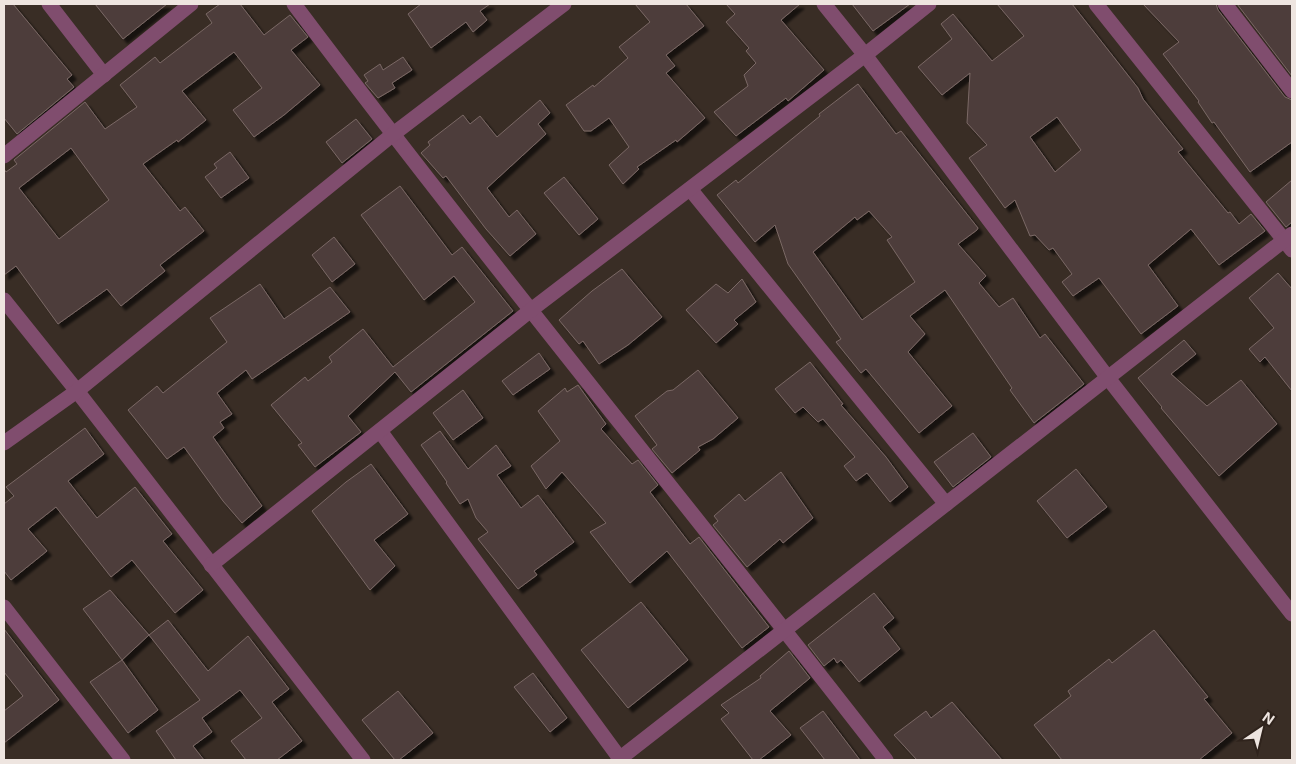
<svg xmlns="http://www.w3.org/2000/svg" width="1296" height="764" viewBox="0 0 1296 764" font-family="Inter,sans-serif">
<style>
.building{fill:#4e3e3b;stroke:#7a6865;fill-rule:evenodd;filter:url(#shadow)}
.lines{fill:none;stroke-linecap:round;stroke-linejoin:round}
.street{stroke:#804d6e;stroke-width:15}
</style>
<defs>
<filter id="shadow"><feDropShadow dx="4.5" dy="4.5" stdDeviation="1" flood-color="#0009"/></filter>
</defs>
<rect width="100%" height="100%" fill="#392d25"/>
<!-- building -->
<g class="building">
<path d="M4 4H13L72 75 67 79 74 87 17 134 4 118Z"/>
<path d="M95 4H167L123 39Z"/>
<path d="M220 4H240L264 35 290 15 308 37 291 50 320 85 284 115 254 137 233 110 262 88 234 52 182 91 206 120 178 142 177 140 143 164 180 211 185 207 204 231 160 265 165 271 121 306 107 289 58 324 16 266 4 275V169L6 172 17 164 14 160 85 102 105 129 137 107 120 85 155 57 160 63 212 23 206 14ZM71 148 109 200 59 239 19 188Z"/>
<path d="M421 4H490L480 11 487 20 473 32 466 22 431 48 408 14Z"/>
<path d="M635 4H686L704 26 666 55 675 66 666 73 705 118 677 142 676 140 637 167 639 169 623 184 609 165 629 147 609 118 591 131H584L566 105 593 85 594 87 628 58 619 47 650 22Z"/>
<path d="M726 4H800L781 20 824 70 788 101 786 98 736 136 714 112 748 86 744 75 756 63 746 51 749 48 726 22 735 14Z"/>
<path d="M852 4H910L873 31Z"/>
<path d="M997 4H1072L1138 88 1143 99 1183 149 1178 152 1228 213 1230 212 1239 224 1251 214 1265 231 1219 265 1191 229 1148 265 1178 306 1141 334 1099 278 1073 296 1062 282 1072 274 1053 248 1049 250 1035 235 1030 236 1015 200 1005 208 969 158 987 145 967 123 970 73 942 95 918 67 952 39 941 24 953 14 992 61 1024 36ZM1057 117 1081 150 1055 172 1030 137Z"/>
<path d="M1143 4H1216L1218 10 1285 97 1292 100V142L1250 172 1214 122 1212 123 1198 102 1199 101 1163 54 1179 42Z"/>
<path d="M1237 4H1292V76Z"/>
<path d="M403 57 412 70 392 83 395 88 378 98 365 83 368 81 364 75 380 64 383 70Z"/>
<path d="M858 84 896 134 901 131 978 228 977 230 958 244 986 276 979 283 999 307 1013 298 1040 338 1045 334 1084 384 1034 423 1010 390 1012 388 945 290 910 316 925 334 908 352 952 406 919 433 866 369 861 373 836 342 841 339 788 264 775 225 755 242 717 195 736 180 738 183 820 116 819 114ZM869 211 892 237 887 240 915 282 862 320 813 252 855 217 857 220Z"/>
<path d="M540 100 550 113 538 124 546 134 487 188 509 217 517 210 536 234 510 256 486 229 446 176 443 178 421 153 430 145 428 142 463 115 470 124 480 116 497 137Z"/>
<path d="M356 119 372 139 342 163 326 142Z"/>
<path d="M230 152 249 178 221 198 205 177 217 168 214 164Z"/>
<path d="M564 177 598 219 579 235 544 193Z"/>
<path d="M1292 180V222L1286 227 1266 202Z"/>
<path d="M400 186 452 255 462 247 513 311 411 392 395 372 348 416 361 432 315 467 298 445 302 443 271 405 305 377 308 381 332 362 329 357 363 329 393 367 475 302 454 276 424 300 361 215Z"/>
<path d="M334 237 355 264 332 282 312 255Z"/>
<path d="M622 269 662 317 628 345 599 364 583 341 579 344 559 320 592 291Z"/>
<path d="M1278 273 1292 289V391L1265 357 1260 362 1249 349 1274 328 1249 298Z"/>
<path d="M742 279 756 302 734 320 738 324 716 343 686 310 716 284 728 293Z"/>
<path d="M260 284 284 319 330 287 350 312 252 379 246 370 217 393 232 414 220 422 224 428 213 437 262 506 242 523 223 501 184 447 167 459 128 410 157 386 163 393 227 342 210 318Z"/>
<path d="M1184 340 1196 354 1171 374 1207 406 1241 380 1277 424 1219 476 1161 408 1162 407 1138 378Z"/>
<path d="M539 353 550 369 513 395 502 381Z"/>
<path d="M810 362 843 404 841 405 886 457 908 487 890 502 867 473 856 481 844 466 855 457 823 419 818 422 803 407 795 413 775 389Z"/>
<path d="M698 370 738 418 713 439 698 447 700 450 672 473 652 449 657 445 635 416 667 391 673 390Z"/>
<path d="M578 385 606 424 601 429 632 464 638 460 658 485 650 492 690 544 699 537 769 627 742 648 667 551 630 583 590 532 606 523 562 472 546 489 531 466 560 441 538 411 565 388 567 392Z"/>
<path d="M463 390 483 418 453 440 433 413Z"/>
<path d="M85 428 104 454 68 481 97 518 135 487 172 534 163 541 203 590 175 613 132 560 111 577 56 507 28 529 47 551 11 580 4 571V504L14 496 6 487Z"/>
<path d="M440 431 468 469 496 445 511 466 497 475 521 508 538 495 574 542 534 571 537 575 518 589 478 539 488 532 476 518 468 499 460 504 446 483 447 482 421 445Z"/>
<path d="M973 433 991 457 953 487 934 462Z"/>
<path d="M371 464 408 514 374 540 395 566 370 590 312 511 346 482Z"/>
<path d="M1076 469 1107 507 1067 538 1037 501Z"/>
<path d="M781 472 813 518 783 543 780 539 747 567 713 525 718 521 714 516 739 494 745 501Z"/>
<path d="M110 590 149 635 122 660 83 609Z"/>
<path d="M874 593 894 618 883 627 900 649 859 682 841 660 837 663 834 658 824 666 808 645Z"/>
<path d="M641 602 688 660 628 708 581 650Z"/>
<path d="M168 620 208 671 248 636 289 689 272 702 302 741 277 760H246L231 741 262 718 240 690 202 718 212 732 193 746 204 760H176L156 731 200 700 149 635Z"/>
<path d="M4 629 59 700 4 743V711L23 696 4 672Z"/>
<path d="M1154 630 1208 697 1204 699 1232 733 1199 760H1062L1034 725 1071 696 1068 691 1109 659 1112 663Z"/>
<path d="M789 651 810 678 770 711 791 735 759 760H753L721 719 729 713 721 705 761 678 760 676Z"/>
<path d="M122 660 158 710 128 733 90 682Z"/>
<path d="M533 673 567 718 550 732 514 687Z"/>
<path d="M398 691 433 733 399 760H395L362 720Z"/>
<path d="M952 702 1002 760H917L894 735 926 711 931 718Z"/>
<path d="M823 711 860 760H825L800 728Z"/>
</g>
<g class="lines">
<!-- street -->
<g class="street">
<path d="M49 4 104 75"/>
<path d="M294 4C486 260 690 507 886 760"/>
<path d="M824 4 865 55 1108 378 1292 614"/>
<path d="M1096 4 1292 250"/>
<path d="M1225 4 1292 91"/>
<path d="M4 156 191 4"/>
<path d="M690 189 946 504"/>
<path d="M4 300 77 391 363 760"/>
<path d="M380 431 621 760"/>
<path d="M4 443 77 391 392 135 564 4"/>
<path d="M211 565 531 310 865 55 929 4"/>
<path d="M4 607 123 760"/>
<path d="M618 760 1292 234"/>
</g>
</g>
<!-- border -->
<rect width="1296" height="764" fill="none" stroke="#eee5e0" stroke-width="10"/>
<!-- north arrow -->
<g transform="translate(1261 729) rotate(35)" stroke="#2f231c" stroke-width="4" paint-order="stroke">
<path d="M0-4L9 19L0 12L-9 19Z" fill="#eee5e0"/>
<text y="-8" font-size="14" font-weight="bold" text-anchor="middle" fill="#eee5e0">N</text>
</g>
</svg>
